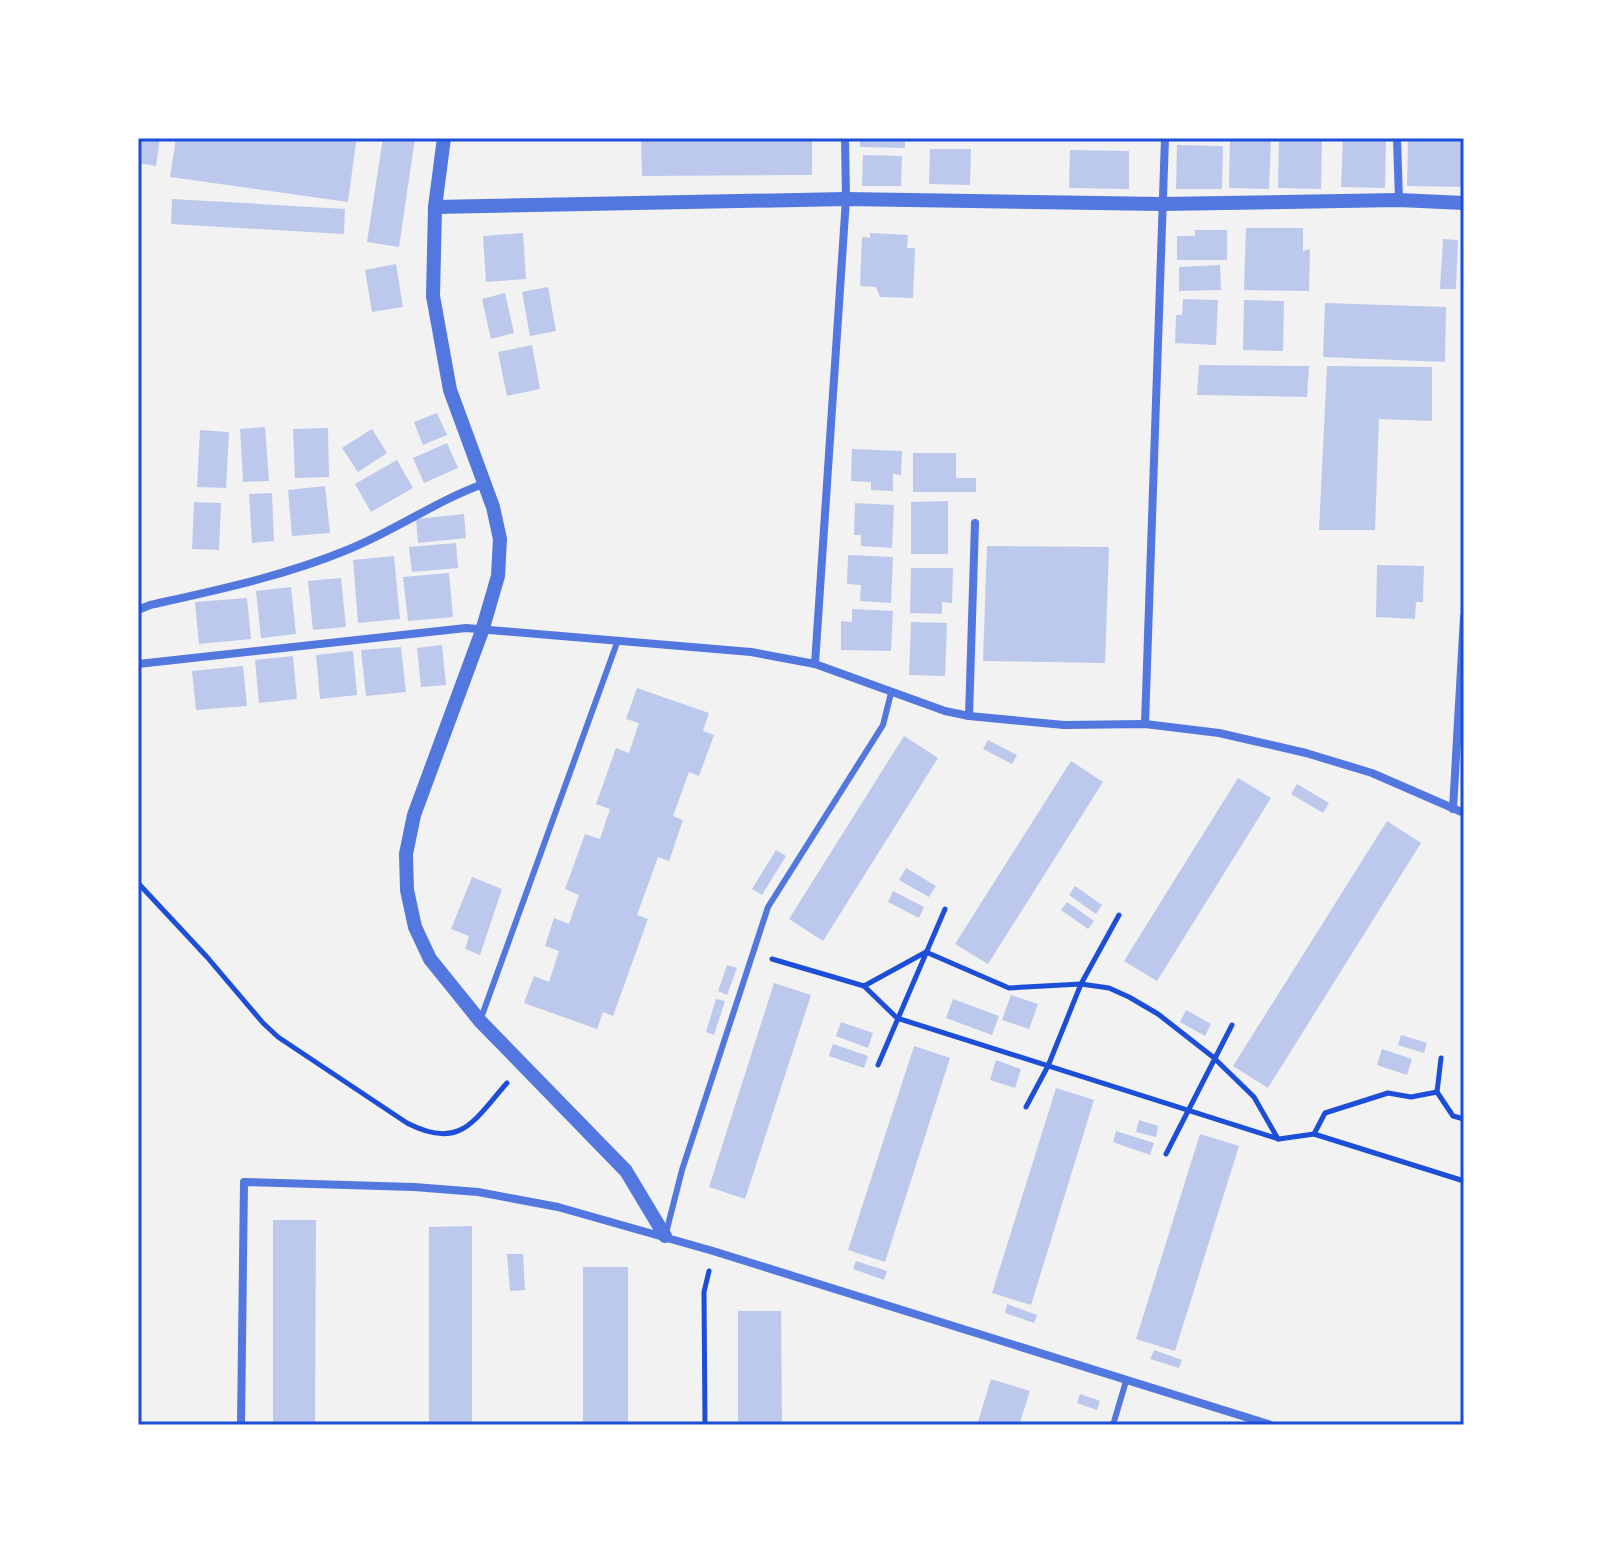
<svg xmlns="http://www.w3.org/2000/svg" width="1602" height="1563" viewBox="0 0 1602 1563" font-family="Bitter,serif">
<style>
.building{fill:#bdc9ec}
.lines{fill:none;stroke-linecap:round;stroke-linejoin:round}
.path{stroke:#1d4ed8;stroke-width:5}
.service{stroke:#5277de;stroke-width:6}
.minor{stroke:#5277de;stroke-width:8}
.tertiary{stroke:#5277de;stroke-width:14}
.neatline{fill:none;stroke:#1d4ed8;stroke-width:3}
</style>
<rect width="100%" height="100%" fill="#f2f2f2"/>
<!-- building -->
<g class="building">
<path d="M138 138H160L156 166 138 163Z"/>
<path d="M176 138H329L356 142 348 202 170 177Z"/>
<path d="M383 138H415L399 247 367 242Z"/>
<path d="M641 138H812V175L642 176Z"/>
<path d="M860 138H905V148L860 147Z"/>
<path d="M1230 138H1271L1269 189 1229 188Z"/>
<path d="M1279 138H1322L1321 189 1278 188Z"/>
<path d="M1343 138H1386L1385 188 1341 187Z"/>
<path d="M1408 138H1464V187L1407 186Z"/>
<path d="M1177 145 1223 146 1222 189H1176Z"/>
<path d="M930 149H971L970 185 929 184Z"/>
<path d="M1070 150 1129 151V189L1069 188Z"/>
<path d="M863 155 902 156 901 186H862Z"/>
<path d="M172 199 345 209 344 234 171 224Z"/>
<path d="M1246 228H1303V251L1310 249 1309 291 1244 290Z"/>
<path d="M1195 230H1227V260H1177V236H1195Z"/>
<path d="M523 233 526 279 486 282 483 236Z"/>
<path d="M870 233 908 235 907 248H915L913 298 880 297 876 287 860 286 862 237 870 238Z"/>
<path d="M1443 239 1458 240 1456 289H1440Z"/>
<path d="M396 264 403 307 372 312 365 270Z"/>
<path d="M1220 265 1221 290 1179 291V267Z"/>
<path d="M548 287 556 331 530 336 522 292Z"/>
<path d="M505 293 514 333 491 339 482 299Z"/>
<path d="M1183 299 1218 300 1216 345 1175 343 1176 315H1182Z"/>
<path d="M1244 300 1284 301 1283 351 1243 350Z"/>
<path d="M1325 303 1446 307 1445 362 1323 357Z"/>
<path d="M532 345 540 389 507 396 498 352Z"/>
<path d="M1199 365 1309 366 1307 397 1197 395Z"/>
<path d="M1327 366 1432 367V421L1379 419 1375 530H1319Z"/>
<path d="M437 413 447 435 423 445 414 422Z"/>
<path d="M265 427 269 481 243 482 240 429Z"/>
<path d="M328 428 329 477 295 478 293 429Z"/>
<path d="M372 429 387 453 358 472 342 448Z"/>
<path d="M200 430 229 432 226 488 197 487Z"/>
<path d="M447 443 458 468 424 483 413 458Z"/>
<path d="M852 449 902 451 901 475 893 474V491L871 490V482L851 481Z"/>
<path d="M913 453H956V478H976V492H913Z"/>
<path d="M397 460 413 488 371 512 355 484Z"/>
<path d="M325 486 330 533 292 536 288 490Z"/>
<path d="M272 493 274 541 252 543 249 494Z"/>
<path d="M948 501V554H911V502Z"/>
<path d="M194 502 221 503 219 550 192 549Z"/>
<path d="M855 503 894 505 892 548 861 546V535H854Z"/>
<path d="M464 514 466 538 418 543 416 519Z"/>
<path d="M456 543 458 568 412 572 409 547Z"/>
<path d="M987 546 1109 547 1105 663 983 661Z"/>
<path d="M848 555 893 557 891 603 860 601 861 585 847 584Z"/>
<path d="M394 556 400 619 358 623 353 560Z"/>
<path d="M1377 565 1424 566 1423 602H1416L1415 619 1376 617Z"/>
<path d="M911 568H953L952 603 942 602V614L910 613Z"/>
<path d="M449 573 453 617 408 621 403 577Z"/>
<path d="M341 578 346 627 313 630 308 581Z"/>
<path d="M291 587 296 634 261 638 256 591Z"/>
<path d="M247 598 251 639 199 644 195 602Z"/>
<path d="M852 609 893 611 891 651 841 650V621L852 622Z"/>
<path d="M911 622 947 623 945 676 909 675Z"/>
<path d="M442 645 446 685 421 687 417 648Z"/>
<path d="M401 647 406 692 366 696 361 650Z"/>
<path d="M353 651 357 695 320 699 316 655Z"/>
<path d="M293 656 297 699 259 703 255 660Z"/>
<path d="M243 666 247 706 196 710 192 671Z"/>
<path d="M637 688 709 713 703 731 714 735 699 776 689 772 673 816 683 820 669 861 658 857 637 915 648 919 613 1016 603 1012 597 1029 524 1003 534 976 549 982 559 951 545 946 554 918 569 924 579 895 565 889 585 834 600 839 610 809 596 804 616 748 629 753 639 723 626 719Z"/>
<path d="M904 736 938 758 823 941 789 919Z"/>
<path d="M988 740 1017 755 1012 764 983 749Z"/>
<path d="M1071 761 1103 782 988 964 955 944Z"/>
<path d="M1238 778 1271 798 1157 981 1124 961Z"/>
<path d="M1297 784 1329 803 1323 813 1291 794Z"/>
<path d="M1387 821 1421 843 1268 1088 1233 1066Z"/>
<path d="M776 850 786 856 762 895 752 889Z"/>
<path d="M906 868 936 886 929 897 899 880Z"/>
<path d="M472 877 502 889 480 955 465 949 469 936 451 929Z"/>
<path d="M1075 886 1102 905 1096 914 1069 895Z"/>
<path d="M893 891 924 907 919 918 888 902Z"/>
<path d="M1067 902 1094 921 1088 929 1061 910Z"/>
<path d="M727 965 737 968 727 995 718 991Z"/>
<path d="M774 983 811 995 745 1199 709 1187Z"/>
<path d="M1011 995 1038 1004 1029 1029 1002 1020Z"/>
<path d="M716 999 725 1001 714 1035 706 1032Z"/>
<path d="M953 999 999 1016 992 1035 946 1018Z"/>
<path d="M1186 1010 1211 1024 1205 1036 1180 1022Z"/>
<path d="M841 1022 873 1033 868 1048 836 1036Z"/>
<path d="M1401 1035 1427 1043 1424 1053 1398 1045Z"/>
<path d="M833 1044 868 1056 864 1068 829 1056Z"/>
<path d="M914 1046 950 1058 885 1262 848 1250Z"/>
<path d="M1382 1049 1412 1059 1407 1075 1377 1065Z"/>
<path d="M996 1060 1021 1069 1015 1088 990 1080Z"/>
<path d="M1056 1088 1094 1100 1031 1305 992 1293Z"/>
<path d="M1139 1120 1158 1126 1156 1137 1136 1132Z"/>
<path d="M1116 1131 1154 1143 1150 1155 1113 1142Z"/>
<path d="M1200 1134 1239 1146 1175 1351 1136 1339Z"/>
<path d="M273 1220H316L315 1425H273Z"/>
<path d="M472 1226V1425H429V1227Z"/>
<path d="M507 1254H523L525 1290 510 1291Z"/>
<path d="M856 1261 887 1271 884 1280 853 1269Z"/>
<rect x="583" y="1267" width="45" height="158"/>
<path d="M1007 1304 1037 1315 1034 1323 1005 1313Z"/>
<path d="M738 1311H781L782 1425H738Z"/>
<path d="M1154 1350 1182 1360 1179 1368 1150 1359Z"/>
<path d="M991 1379 1030 1391 1019 1425H977Z"/>
<path d="M1080 1394 1100 1401 1097 1410 1077 1403Z"/>
</g>
<g class="lines">
<!-- path -->
<g class="path">
<path d="M138 883 207 957 263 1023 278 1037 407 1123C461 1151 474 1120 507 1083"/>
<path d="M772 959 864 986 897 1018 1279 1139 1314 1134 1464 1181"/>
<path d="M864 986 926 952 1009 988 1081 984 1109 988 1129 997 1158 1014 1213 1057 1254 1097 1278 1139"/>
<path d="M878 1065 945 909"/>
<path d="M1437 1092 1441 1058"/>
<path d="M1026 1107 1048 1066 1081 984 1119 915"/>
<path d="M1314 1134 1325 1113 1388 1093 1411 1097 1437 1092 1453 1116 1464 1119"/>
<path d="M1166 1154 1232 1025"/>
<path d="M705 1425 704 1292 709 1271"/>
</g>
<!-- service -->
<g class="service">
<path d="M481 1018 618 640"/>
<path d="M666 1233 682 1170 768 907 883 725 891 693"/>
<path d="M1113 1425 1126 1381"/>
</g>
<!-- minor -->
<g class="minor">
<path d="M1397 138 1399 200"/>
<path d="M138 610 150 605C217 590 284 576 347 550 395 531 437 500 486 483"/>
<path d="M138 664 466 628 751 652 815 664 945 711 969 716 1064 725 1145 724 1219 733 1306 753 1372 773 1464 813"/>
<path d="M815 664 846 199 845 138"/>
<path d="M969 716 975 523"/>
<path d="M1145 724 1165 138"/>
<path d="M1453 809 1464 617"/>
<path d="M241 1425 244 1182 414 1187 478 1192 558 1207 713 1251 1271 1425"/>
</g>
<!-- tertiary -->
<g class="tertiary">
<path d="M444 138 435 207 433 296 450 390 493 507 500 539 498 576 482 631 414 815 406 854 407 890 415 927 430 959 480 1021 626 1171 665 1236"/>
<path d="M435 207 846 199 1161 204 1399 200 1464 203"/>
</g>
</g>
<!-- border -->
<rect width="1602" height="1563" fill="none" stroke="#ffffff" stroke-width="280"/>
<rect x="140" y="140" width="1322" height="1283" class="neatline"/>
</svg>
